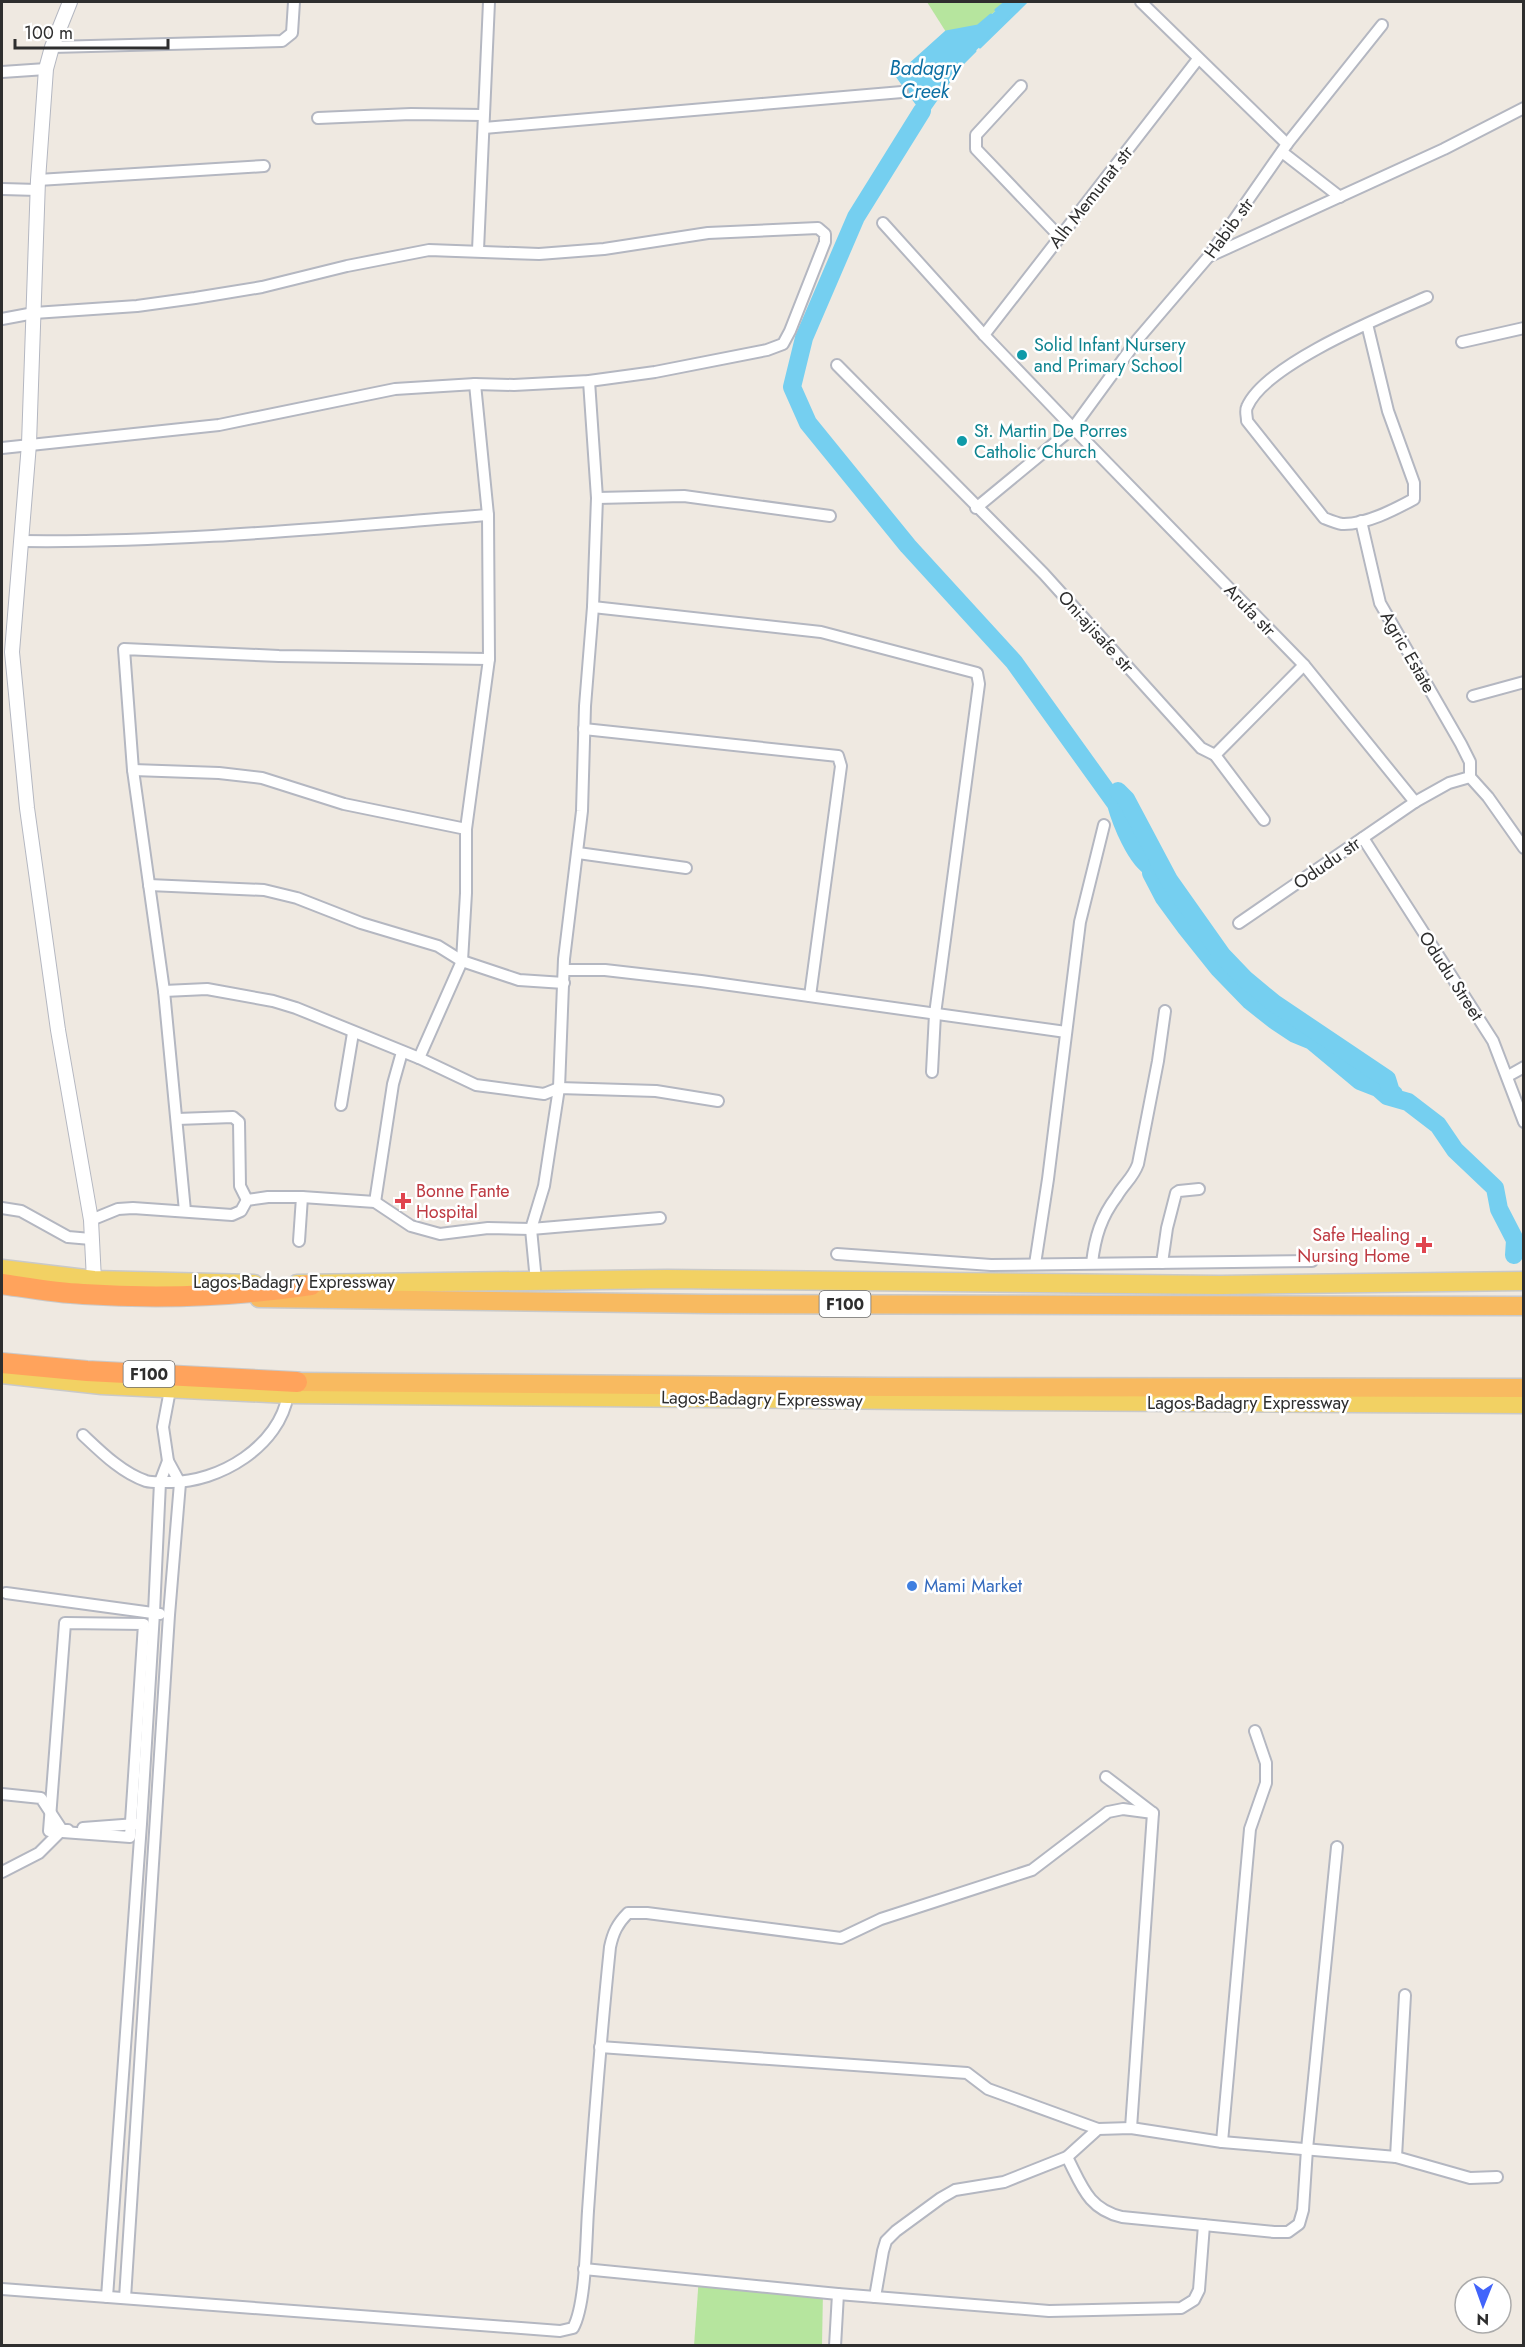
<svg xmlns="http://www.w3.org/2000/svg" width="1525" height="2347" viewBox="0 0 1525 2347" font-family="Jost,sans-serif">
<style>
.green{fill:#b6e59e}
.water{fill:#75cff0}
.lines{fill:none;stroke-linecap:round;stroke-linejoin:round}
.stream{stroke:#75cff0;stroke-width:3}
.river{stroke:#75cff0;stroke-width:18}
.minor-casing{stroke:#b4b7c1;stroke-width:14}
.tertiary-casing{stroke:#b4b7c1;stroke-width:16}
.primary-casing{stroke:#c9c9c9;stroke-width:21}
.trunk-casing{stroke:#c9c9c9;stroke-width:21}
.motorway-casing{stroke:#c9c9c9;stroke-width:22}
.minor{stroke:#fff;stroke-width:10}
.tertiary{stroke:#fff;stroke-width:14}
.primary{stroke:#f2d163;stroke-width:18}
.trunk{stroke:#f8ba60;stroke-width:18}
.motorway{stroke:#ffa35c;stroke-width:20}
.culture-dot{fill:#0f9aa8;stroke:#fff;stroke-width:2}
.health-dot{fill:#e0444e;stroke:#fff;stroke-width:2}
.shop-dot{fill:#3f7fe0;stroke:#fff;stroke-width:2}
.labels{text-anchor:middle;stroke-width:5;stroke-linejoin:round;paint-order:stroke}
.shield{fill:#fff;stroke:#6d6d6d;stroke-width:1.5}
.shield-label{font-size:16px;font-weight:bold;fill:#2e2e2e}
.street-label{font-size:18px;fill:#2e2e2e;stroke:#fff}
.culture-label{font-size:18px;fill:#0d838f;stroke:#fff;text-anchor:start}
.health-label{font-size:18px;fill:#be3a42;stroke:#fff;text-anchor:start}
.shop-label{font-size:18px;fill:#366cbe;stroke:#fff;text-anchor:start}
.water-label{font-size:20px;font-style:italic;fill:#0d6fa3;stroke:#fff}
</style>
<rect width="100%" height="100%" fill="#efe9e1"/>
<!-- green -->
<g class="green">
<path d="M927 2H1006L978 26 946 32Z"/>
<path d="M699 2276 823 2291 822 2345 694 2346Z"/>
</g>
<!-- water -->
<path class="water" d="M1006 2H1026L959 67 924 117 922 111 897 76 946 32 978 26Z"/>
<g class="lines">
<!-- stream -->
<g class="stream">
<path d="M996 10 1006 2"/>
<path d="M980 47 1026 2"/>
<path d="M975 51 959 67 924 117 922 111 897 76 946 32 978 26 991 15"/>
</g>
<!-- river -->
<g class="river">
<path d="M922 111 856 217 804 338 792 387 808 423 908 546 1014 662 1116 804C1121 822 1136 860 1152 868L1151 873 1164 898 1186 928 1218 968 1250 1001 1274 1020 1295 1034 1312 1041 1360 1081 1378 1088 1387 1096 1408 1102 1438 1125 1455 1150 1495 1188 1499 1209 1515 1240 1514 1255"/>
<path d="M1118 791 1126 799 1169 880 1222 955 1245 979 1274 1003 1387 1079 1391 1092 1394 1094"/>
</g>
<defs>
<g id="minor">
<path d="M1141 2 1287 144"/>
<path d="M52 47 282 41 292 33 294 2"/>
<path d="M2 72 46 69"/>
<path d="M1021 86 976 135V149L1060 237"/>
<path d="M318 118 411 114 483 115"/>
<path d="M484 128 902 92"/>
<path d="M1282 152 1340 197"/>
<path d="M38 180 264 166"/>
<path d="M2 189 38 190"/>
<path d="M883 223 984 335 1073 428 1304 665 1415 802"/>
<path d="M478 250 489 2"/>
<path d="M1210 256 1444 149 1524 108"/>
<path d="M2 319 34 313 137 306 195 298 262 287 347 266 429 250 539 254 604 249 708 233 818 228 825 234V242L790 331 783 344 767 350 655 372 589 381 514 385 475 384 395 389 219 425 2 448"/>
<path d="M1367 324 1388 411 1414 483V499C1394 510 1365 525 1342 524 1336 523 1329 520 1324 518L1247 421C1247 416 1245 411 1247 407 1265 364 1384 316 1427 297"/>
<path d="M984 335 1198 59"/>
<path d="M1462 342 1524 328"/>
<path d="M837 365 1044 574 1201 748 1215 755 1264 820"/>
<path d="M597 498 684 496 830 516"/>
<path d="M976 508 1073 428 1138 339 1209 256 1287 144 1382 25"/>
<path d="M1361 521 1380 603 1461 744 1470 762V777"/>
<path d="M21 541C177 543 333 527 488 515"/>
<path d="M593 607 821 632 977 673 979 684 935 1014 932 1072"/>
<path d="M1473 696 1524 682"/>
<path d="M584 729 838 756 841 766 810 996"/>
<path d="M1215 755 1304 665"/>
<path d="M133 770 219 773 262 778 344 804 466 829"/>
<path d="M1363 838 1493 1041 1524 1122"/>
<path d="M578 853 686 868"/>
<path d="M149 885 264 890 297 898 361 923 438 946 462 961 519 980 564 983"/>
<path d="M1239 923 1415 802 1449 783 1470 777 1488 797 1524 848"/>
<path d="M565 970H605L701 981 1066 1032"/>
<path d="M164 991 207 989 273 1001 296 1008 419 1058 476 1085 544 1094 559 1088 656 1091 718 1101"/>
<path d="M419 1058 462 961 466 893V829L489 659 488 515 475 384"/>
<path d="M1508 1076 1524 1067"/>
<path d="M341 1105 353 1033"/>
<path d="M177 1119 233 1117 239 1122 240 1186 247 1200"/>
<path d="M375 1202 393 1084 402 1052"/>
<path d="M2 1208 21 1211 68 1237 91 1239"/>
<path d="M185 1211 164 991 133 770 124 649 279 656 489 659"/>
<path d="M91 1220 118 1209 133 1208 232 1215 241 1211 247 1200 268 1197H302L375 1202 411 1226 440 1234 488 1228 531 1229 660 1218"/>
<path d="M299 1241 302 1197"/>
<path d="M837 1254 991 1265 1312 1261"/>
<path d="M1092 1263C1095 1237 1101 1217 1117 1196 1124 1184 1133 1178 1138 1164L1158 1061 1165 1011"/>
<path d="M1162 1263 1167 1228 1176 1193 1179 1191 1199 1189"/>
<path d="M1035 1264 1048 1179 1080 922 1104 825"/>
<path d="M536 1281 531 1229 544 1186 559 1088 564 959 582 811 585 706 593 607 597 498 589 381"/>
<path d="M83 1435C101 1452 122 1473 146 1481 153 1483 162 1482 169 1482 219 1483 280 1446 288 1394"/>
<path d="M6 1593 160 1614"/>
<path d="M65 1623 144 1624 130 1837 49 1831Z"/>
<path d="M1106 1777 1153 1813 1131 2128"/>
<path d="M2 1794 41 1798 62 1830H68"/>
<path d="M83 1828 136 1824"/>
<path d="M2 1872 39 1853 62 1830"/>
<path d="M600 2047 967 2073 988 2089 1098 2129"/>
<path d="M1222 2142 1250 1829 1266 1783V1763L1255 1731"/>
<path d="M1067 2157C1082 2186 1088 2209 1122 2217L1274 2232H1288L1299 2224 1303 2210 1307 2149 1337 1847"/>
<path d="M1396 2157 1405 1995"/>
<path d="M584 2269 838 2294 1049 2311 1181 2308 1194 2300 1199 2290 1204 2225"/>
<path d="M2 2289 560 2331 573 2328C586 2305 586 2240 588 2211 594 2123 601 2035 610 1947 613 1933 617 1924 628 1913H647L841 1938 881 1919 1032 1870 1108 1812 1123 1809 1153 1813"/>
<path d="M107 2297 141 1824 154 1613 160 1482 168 1461"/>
<path d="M875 2297 883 2251 886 2241 896 2231 941 2198 955 2190 1004 2182 1067 2157 1098 2129 1131 2128 1222 2142 1396 2157 1470 2178 1497 2177"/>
<path d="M125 2298 169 1615 180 1483 168 1461 163 1427 170 1390"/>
<path d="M835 2346 838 2294"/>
</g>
<path id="tertiary" d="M70 2 52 47 46 69 38 180 29 444 12 652 27 808 58 1030 91 1220 94 1280"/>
<g id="primary">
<path d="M2 1269 94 1280 254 1284"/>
<path d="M297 1284 667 1279 1220 1285 1524 1281"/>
<path d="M2 1374 102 1385 288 1394 1009 1401 1524 1404"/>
</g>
<g id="trunk">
<path d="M259 1298 709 1304 1524 1306"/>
<path d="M297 1382 887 1387 1524 1388"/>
</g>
<g id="motorway">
<path d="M2 1284C29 1288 56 1293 83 1294 158 1299 237 1296 311 1285"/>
<path d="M2 1363 87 1371 297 1382"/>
</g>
</defs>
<!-- minor casing -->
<use href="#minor" class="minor-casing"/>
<!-- tertiary casing -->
<use href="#tertiary" class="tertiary-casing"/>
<!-- primary casing -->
<use href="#primary" class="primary-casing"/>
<!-- trunk casing -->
<use href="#trunk" class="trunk-casing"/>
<!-- motorway casing -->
<use href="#motorway" class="motorway-casing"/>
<!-- minor -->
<use href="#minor" class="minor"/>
<!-- tertiary -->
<use href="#tertiary" class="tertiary"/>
<!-- primary -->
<use href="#primary" class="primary"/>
<!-- trunk -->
<use href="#trunk" class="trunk"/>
<!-- motorway -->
<use href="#motorway" class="motorway"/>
</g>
<!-- markers -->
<g class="culture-dot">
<circle cx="1022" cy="355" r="6"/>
<circle cx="962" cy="441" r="6"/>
</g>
<g class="health-dot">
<path d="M400 1192h6v6h6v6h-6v6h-6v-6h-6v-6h6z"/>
<path d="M1421 1236h6v6h6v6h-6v6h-6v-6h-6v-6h6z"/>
</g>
<circle class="shop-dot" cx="912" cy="1586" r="6"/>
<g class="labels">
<!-- shield labels -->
<g class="shield">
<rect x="819.5" y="1291" width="51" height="26" rx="4.5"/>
<rect x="123.5" y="1361" width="51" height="26" rx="4.5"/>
</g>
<g class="shield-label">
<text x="845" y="1310">F100</text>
<text x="149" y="1380">F100</text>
</g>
<!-- street labels -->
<g class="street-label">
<text transform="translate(1091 197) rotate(-52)" y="6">Alh Memunat str</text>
<text transform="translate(1229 228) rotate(-54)" y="6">Habib str</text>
<text transform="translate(1250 610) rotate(46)" y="6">Arufa str</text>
<text transform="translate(1096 632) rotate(48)" y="6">Oni-ajisafe str</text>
<text transform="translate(1408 652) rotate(60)" y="6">Agric Estate</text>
<text transform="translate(1327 863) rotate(-35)" y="6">Odudu str</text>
<text transform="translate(1451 976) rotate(57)" y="6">Odudu Street</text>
<text x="294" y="1288">Lagos-Badagry Expressway</text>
<text transform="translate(762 1399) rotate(1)" y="6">Lagos-Badagry Expressway</text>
<text x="1248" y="1409">Lagos-Badagry Expressway</text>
</g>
<!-- culture labels -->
<g class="culture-label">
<text x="1034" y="351">Solid Infant Nursery<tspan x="1034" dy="21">and Primary School</tspan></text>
<text x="974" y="437">St. Martin De Porres<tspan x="974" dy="21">Catholic Church</tspan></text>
</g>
<!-- health labels -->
<g class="health-label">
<text x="416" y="1197">Bonne Fante<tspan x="416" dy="21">Hospital</tspan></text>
<text x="1410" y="1241" text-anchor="end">Safe Healing<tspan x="1410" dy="21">Nursing Home</tspan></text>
</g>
<!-- shop labels -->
<g class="shop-label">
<text x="924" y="1592">Mami Market</text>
</g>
<!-- water labels -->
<g class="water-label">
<text x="925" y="75">Badagry<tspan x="925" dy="23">Creek</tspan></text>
</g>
</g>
<!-- border -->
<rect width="1525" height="2347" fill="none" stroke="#2e2e2e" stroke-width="6"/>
<!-- north arrow -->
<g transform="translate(1483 2305) rotate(181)"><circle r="28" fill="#ffffff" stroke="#ababab" stroke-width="1.5"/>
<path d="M0-4.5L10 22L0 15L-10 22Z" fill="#4264fb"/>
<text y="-9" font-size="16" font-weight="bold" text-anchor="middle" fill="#2e2e2e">N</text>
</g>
<!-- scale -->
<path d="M15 39v9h153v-9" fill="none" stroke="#2e2e2e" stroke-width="3"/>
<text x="24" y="39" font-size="18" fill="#2e2e2e" stroke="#ffffff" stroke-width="4.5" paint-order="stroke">100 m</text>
</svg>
